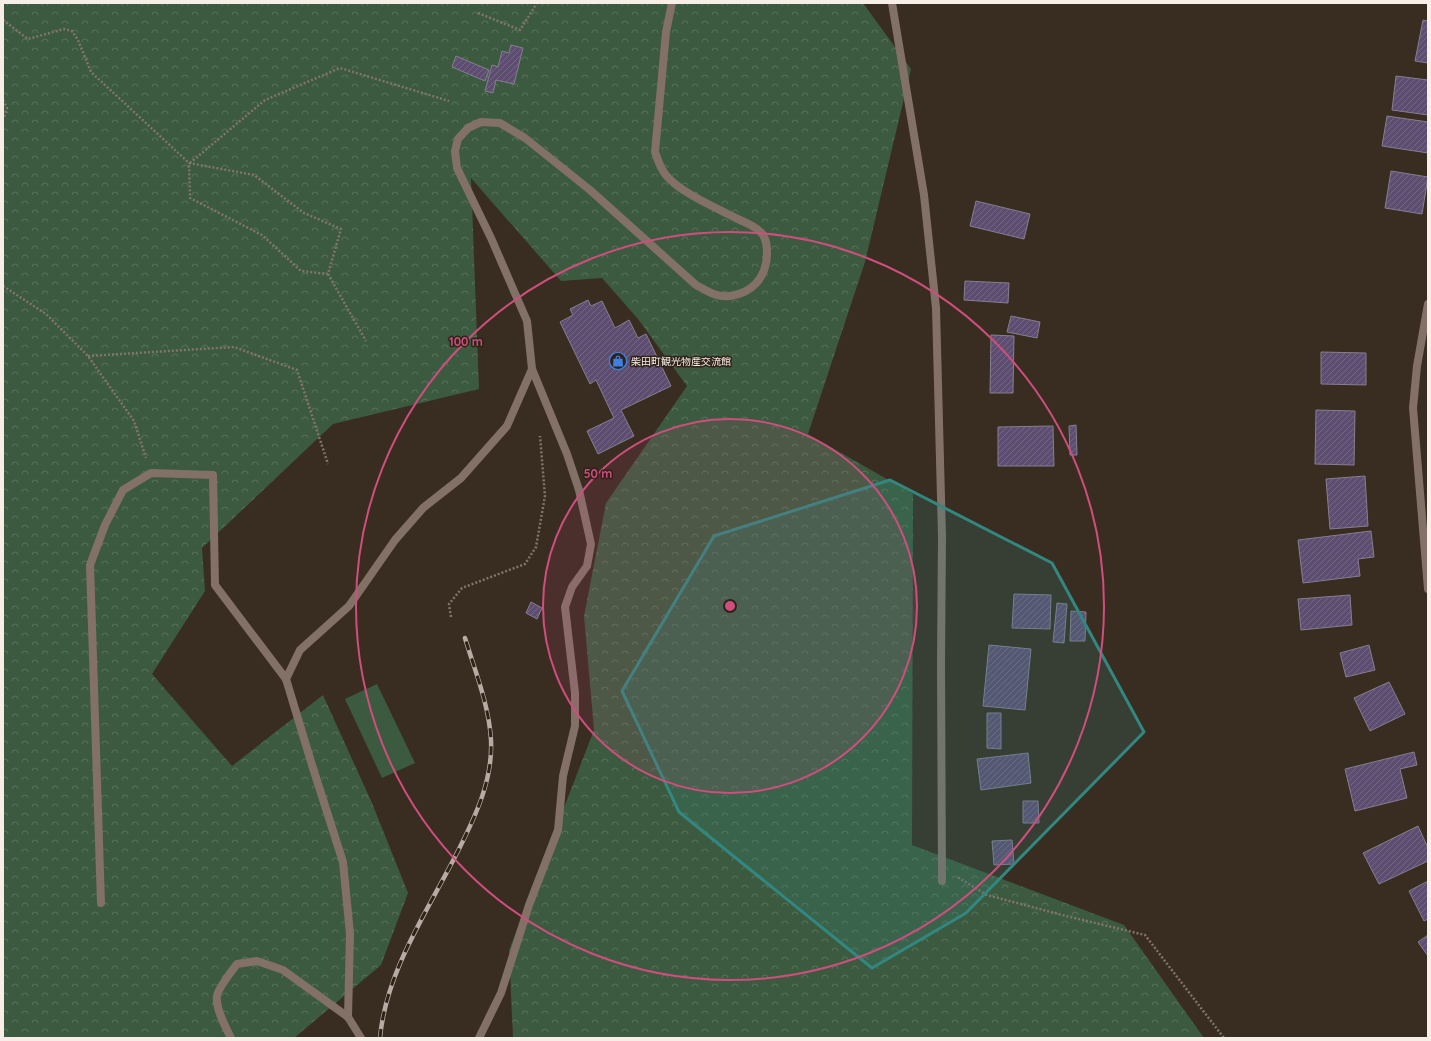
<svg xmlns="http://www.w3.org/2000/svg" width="1431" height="1041" viewBox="0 0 1431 1041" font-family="Quicksand,'Noto Sans JP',sans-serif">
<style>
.green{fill:#3c5a3f}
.forest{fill:url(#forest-crowns)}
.building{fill:url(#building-hatch);stroke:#867f90}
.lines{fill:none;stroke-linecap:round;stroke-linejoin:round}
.path{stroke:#81756c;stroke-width:2.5;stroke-dasharray:2 2;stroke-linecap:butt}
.lane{stroke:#837168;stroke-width:8}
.street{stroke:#837168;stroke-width:8}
.rail-casing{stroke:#b6aca4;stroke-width:4.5}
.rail{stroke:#2f2218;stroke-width:3;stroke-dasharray:9;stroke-linecap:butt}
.marked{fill:#328880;fill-opacity:0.2;stroke:#328880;stroke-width:3;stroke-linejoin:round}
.ring{fill:none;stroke:#cf4e7e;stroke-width:2}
.labels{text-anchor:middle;stroke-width:3;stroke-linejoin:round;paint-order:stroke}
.poi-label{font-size:10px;fill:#f7eee7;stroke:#2f2218;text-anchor:start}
.centre{fill:#cf4e7e;stroke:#2f2218;stroke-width:2}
.ring-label{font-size:12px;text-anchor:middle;font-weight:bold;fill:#cf4e7e;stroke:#2f2218;stroke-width:3;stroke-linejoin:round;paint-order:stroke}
</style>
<defs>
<pattern id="forest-crowns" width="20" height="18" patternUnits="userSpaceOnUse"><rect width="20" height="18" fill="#3c5a3f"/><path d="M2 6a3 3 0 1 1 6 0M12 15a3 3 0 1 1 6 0" fill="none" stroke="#59725b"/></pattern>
<pattern id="building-hatch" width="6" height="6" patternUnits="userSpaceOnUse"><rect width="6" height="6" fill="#5d4d70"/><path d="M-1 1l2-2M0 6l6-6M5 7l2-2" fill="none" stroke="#756784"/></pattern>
</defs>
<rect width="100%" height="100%" fill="#392c21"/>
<!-- green -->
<path class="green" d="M377 684 415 763 382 778 345 699Z"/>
<!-- forest -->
<path class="forest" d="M3 3H863L911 69 865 262 808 434 913 494 912 845 1124 925 1204 1038H513L509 950 594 730 584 616 606 503 687 386 638 319 602 278 561 281 471 178 479 389 333 424 202 548 205 591 152 674 232 766 323 695 372 803 408 893 381 965 294 1038H3Z"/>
<!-- building -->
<g class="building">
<path d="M1423 20 1428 21V63L1415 61Z"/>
<path d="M511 45 523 48 514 84 496 80 493 93 485 91 492 65 498 67 502 51 509 53Z"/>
<path d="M456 56 489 70 485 81 452 67Z"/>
<path d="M1396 76 1428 80V115L1392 110Z"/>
<path d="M1387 116 1428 122V153L1382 146Z"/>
<path d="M1391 171 1428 177 1422 214 1385 208Z"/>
<path d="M976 201 1030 214 1024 239 970 226Z"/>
<path d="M965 281 1009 283 1008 303 964 300Z"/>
<path d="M588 300 591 306 602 301 615 328 629 320 638 338 646 334 671 386 621 410 634 436 598 454 587 431 614 418 596 380 590 384 560 322 573 315 570 309Z"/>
<path d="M1011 316 1040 322 1037 338 1007 332Z"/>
<path d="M991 335 1014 336 1013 393H990Z"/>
<path d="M1321 352 1366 353V385L1321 384Z"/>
<path d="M1316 410 1355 411 1354 465 1315 464Z"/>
<path d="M1076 425 1077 455H1070L1069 426Z"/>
<path d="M1053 426 1054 466H998V427Z"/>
<path d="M1365 476 1368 526 1330 529 1326 479Z"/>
<path d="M1371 531 1374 557 1358 559 1360 576 1303 583 1298 540Z"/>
<path d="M1014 594 1051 595 1050 629 1012 628Z"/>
<path d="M1350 595 1352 625 1301 630 1298 599Z"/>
<path d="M531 602 542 608 537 619 526 613Z"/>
<path d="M1057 603 1067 604 1064 643 1053 642Z"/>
<path d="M1071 611 1086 612 1085 641H1070Z"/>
<path d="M989 645 1031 649 1025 710 983 706Z"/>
<path d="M1369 645 1375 670 1346 677 1340 653Z"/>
<path d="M1389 682 1405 714 1370 731 1354 698Z"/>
<path d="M987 713H1001V749L987 748Z"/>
<path d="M1414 752 1417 765 1400 769 1407 798 1355 811 1345 769Z"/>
<path d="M1028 753 1031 783 981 790 977 759Z"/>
<path d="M1023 801H1038L1039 823H1023Z"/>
<path d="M1418 826 1428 848V861L1379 884 1363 853Z"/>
<path d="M1012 840 1014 864 994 865 992 841Z"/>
<path d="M1428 881V919L1424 921 1409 891Z"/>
<path d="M1428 935V956L1418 942Z"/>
</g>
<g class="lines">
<!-- path -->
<g class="path">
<path d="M593 3H595"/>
<path d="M478 13 520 30 537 3"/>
<path d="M3 20 28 39 64 29 72 31 78 40 91 72 189 163 254 175 304 213 341 229 328 274 301 271 262 235 190 198 189 163"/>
<path d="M3 100 7 108 4 117H3"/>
<path d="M190 163 265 100 340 68 449 101"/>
<path d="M328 274 366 341"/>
<path d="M3 286 46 314 88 356 134 421 146 458"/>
<path d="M88 356 234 347 297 370 328 464"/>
<path d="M451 617 449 604 462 588 525 564 536 547 545 496 540 436"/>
<path d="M958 878H959L987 895 1062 915 1145 935 1224 1038"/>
</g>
<!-- lane -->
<g class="lane">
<path d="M468 128 458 139 455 151 457 168 491 238 527 321 532 369 567 454 579 490 591 544 587 566 572 587 565 607 575 693V726L563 776 558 830 529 905 501 993 479 1038"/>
<path d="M101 903 90 565 105 525 123 490 151 473 213 475 215 585 286 679"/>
<path d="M348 1017 350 934 343 862 312 765 286 679 300 650 349 606 395 540 423 508 461 478 507 426 532 369"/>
<path d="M231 1038C226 1028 215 1008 217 996 218 988 232 971 237 964L257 961 283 970 348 1017 361 1038"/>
</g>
<!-- street -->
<g class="street">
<path d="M892 3 924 195 936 308 942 536 941 662 942 881"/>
<path d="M468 128 481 122 500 123 525 138 590 190 696 285C707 291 717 298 730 296 752 293 766 278 767 255 767 248 767 241 763 235 759 228 747 223 740 220 719 209 672 190 662 169 659 164 657 157 655 152L666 32 672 3"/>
<path d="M1428 304 1417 366 1413 408 1428 589"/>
</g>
<defs>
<path id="rail" d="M380 1038C386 970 429 909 459 849 476 815 493 779 491 740 489 705 475 671 465 638"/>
</defs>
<!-- rail casing -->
<use href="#rail" class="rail-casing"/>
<!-- rail -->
<use href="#rail" class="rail"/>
</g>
<!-- marked area -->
<path class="marked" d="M890 480 1052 563 1144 732 966 913 872 968 679 812 622 691 714 536Z"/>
<!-- distance rings -->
<circle cx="730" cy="606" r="187" fill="#cf4e7e" fill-opacity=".12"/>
<g class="ring">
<circle cx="730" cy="606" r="187"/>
<circle cx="730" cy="606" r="374"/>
</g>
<!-- icons -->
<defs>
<symbol id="shop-ring" viewBox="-11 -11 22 22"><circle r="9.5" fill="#2f2218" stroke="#3f7fe0" stroke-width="1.5"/><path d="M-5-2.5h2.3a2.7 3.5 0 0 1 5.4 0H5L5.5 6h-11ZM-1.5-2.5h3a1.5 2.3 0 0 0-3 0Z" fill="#3f7fe0"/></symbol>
</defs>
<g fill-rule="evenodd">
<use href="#shop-ring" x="608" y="351" width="20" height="20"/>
</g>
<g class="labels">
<!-- poi labels -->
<g class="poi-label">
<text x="631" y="365">柴田町観光物産交流館</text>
</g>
</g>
<circle cx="730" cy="606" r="6" class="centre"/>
<g class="ring-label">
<text x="466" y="346">100 m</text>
<text x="598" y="478">50 m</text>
</g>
<!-- border -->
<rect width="1431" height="1041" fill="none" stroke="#f7eee7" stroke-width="8"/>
</svg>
